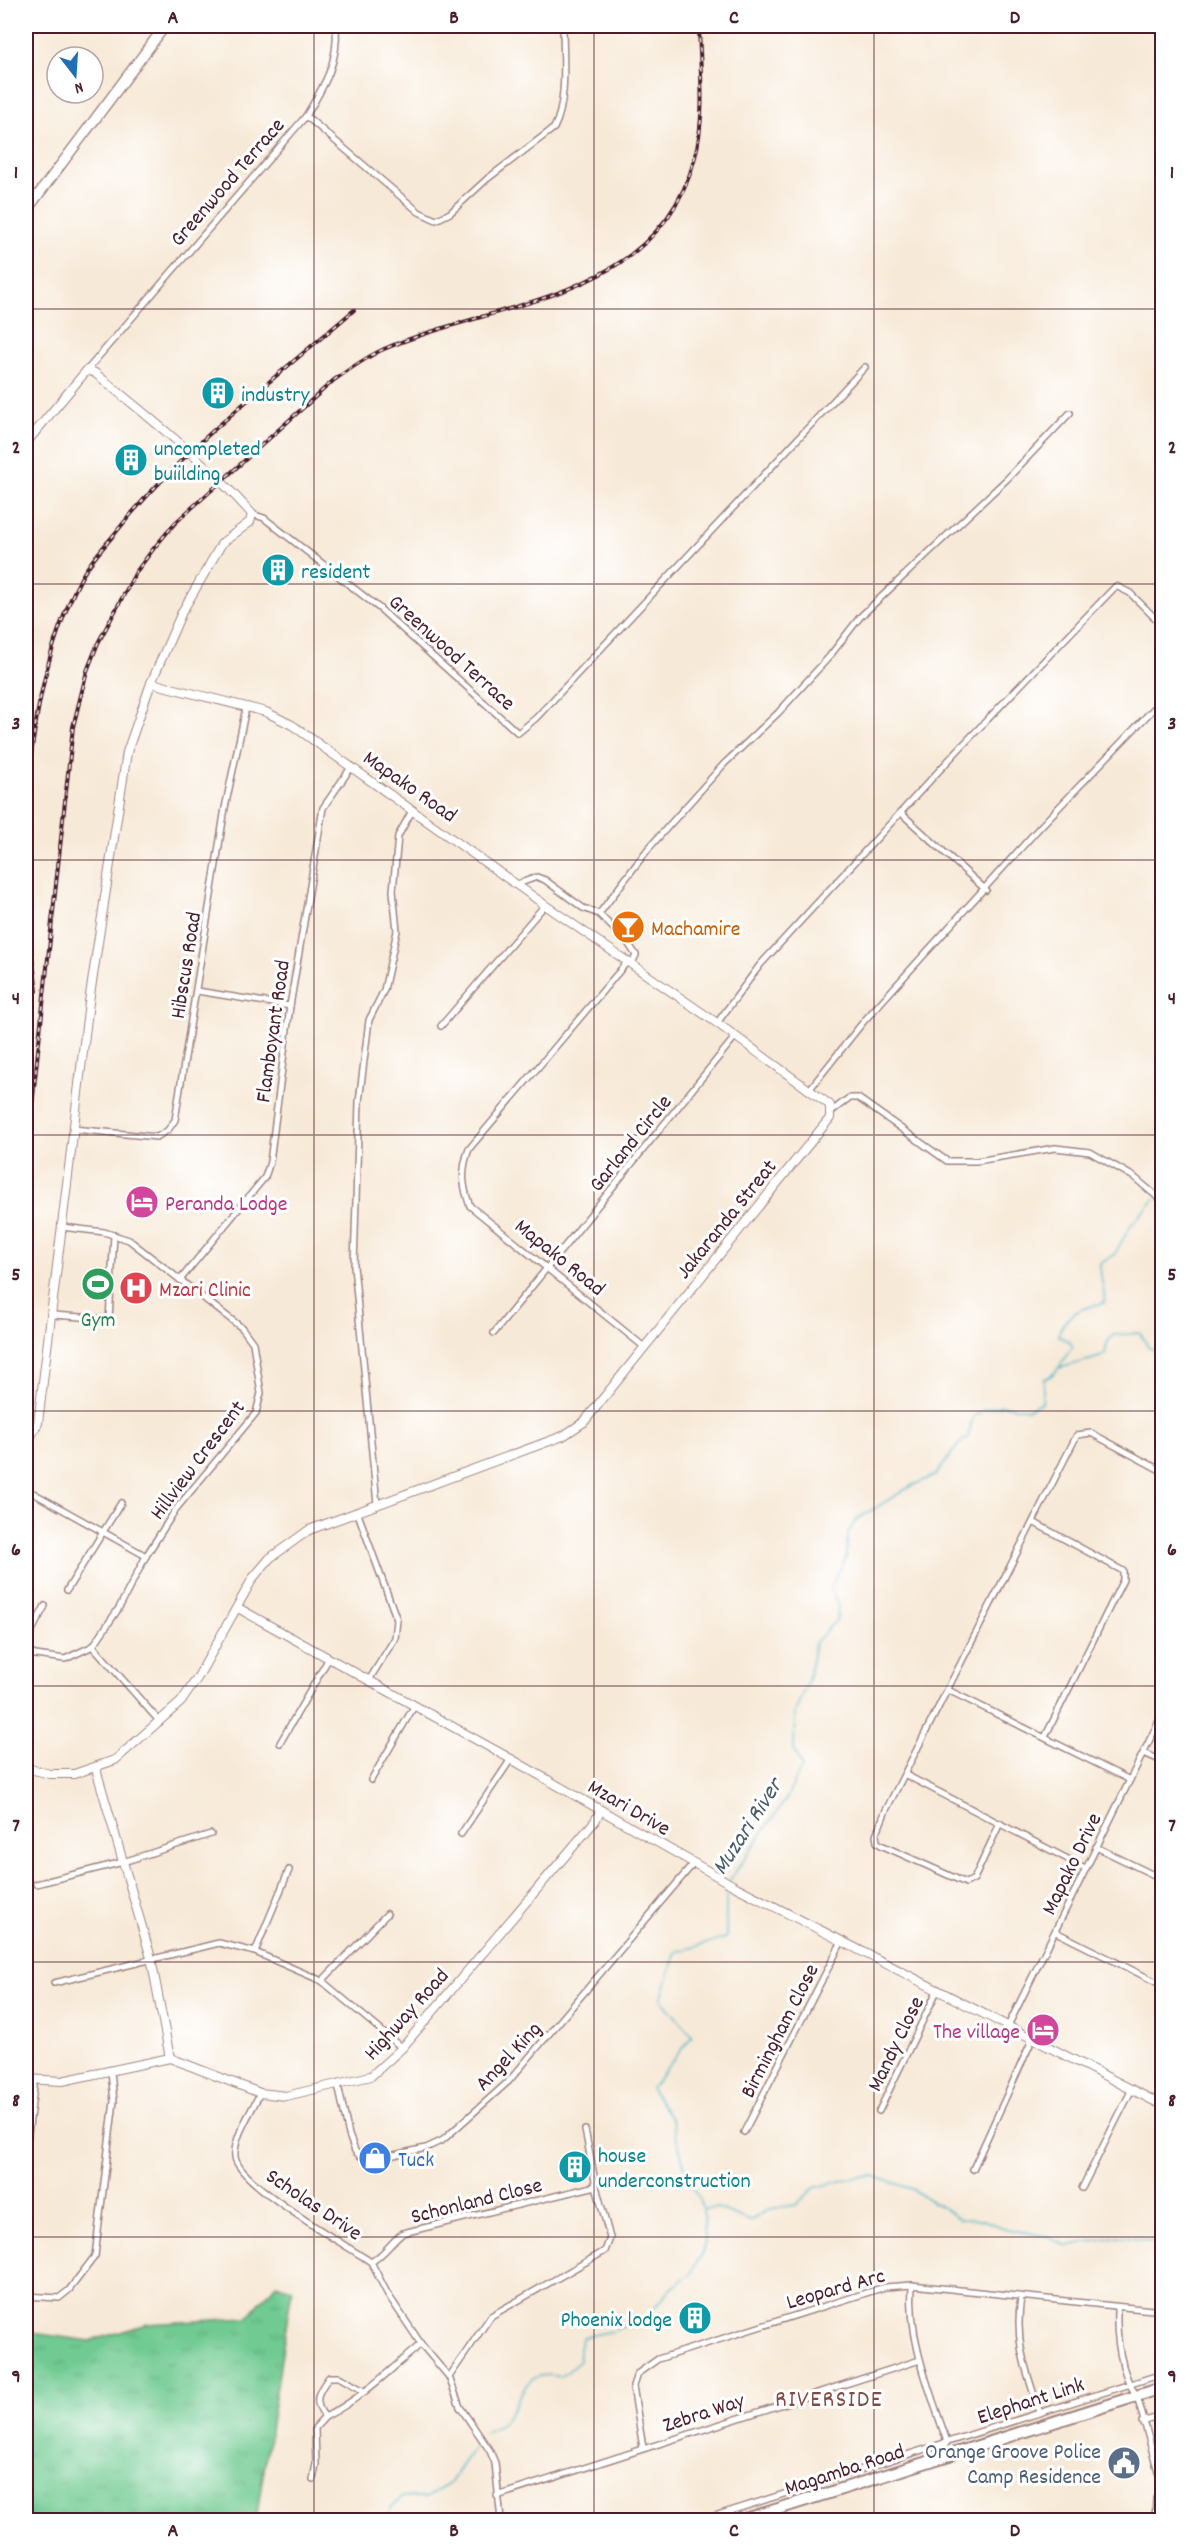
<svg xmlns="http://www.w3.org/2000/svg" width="1188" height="2546" viewBox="0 0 1188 2546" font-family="Dekko,sans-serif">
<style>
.grass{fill:url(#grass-tufts);stroke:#5d745e;stroke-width:1.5}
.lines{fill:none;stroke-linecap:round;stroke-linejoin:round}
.stream{stroke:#4bb5c9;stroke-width:1.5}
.street-casing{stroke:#a08481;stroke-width:8}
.secondary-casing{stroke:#a08481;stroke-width:10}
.primary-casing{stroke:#a08481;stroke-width:12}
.highway-casing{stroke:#a08481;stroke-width:14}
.street{stroke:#fff;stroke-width:5}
.secondary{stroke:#fff;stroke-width:8}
.primary{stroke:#fff;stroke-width:9}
.highway{stroke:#fff;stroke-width:10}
.rail-casing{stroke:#4a1f2b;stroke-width:4}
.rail{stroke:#fff;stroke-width:1.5;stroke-dasharray:4.5;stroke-linecap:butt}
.grid{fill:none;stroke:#4a1f2b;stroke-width:1.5;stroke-opacity:0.55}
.labels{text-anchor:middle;stroke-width:6;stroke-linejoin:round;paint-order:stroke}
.street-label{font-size:22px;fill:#4a1f2b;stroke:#fff}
.culture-label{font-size:22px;fill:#0d838f;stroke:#fff;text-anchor:start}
.food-label{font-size:22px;fill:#c56008;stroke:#fff;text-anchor:start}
.hotel-label{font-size:22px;fill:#b23c85;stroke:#fff;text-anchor:start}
.health-label{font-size:22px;fill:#be3a42;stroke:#fff;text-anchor:start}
.leisure-label{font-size:22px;fill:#27864d;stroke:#fff}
.shop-label{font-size:22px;fill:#366cbe;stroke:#fff;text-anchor:start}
.service-label{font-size:22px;fill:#4e5e75;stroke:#fff;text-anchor:end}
.water-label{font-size:24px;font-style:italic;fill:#4a5b6a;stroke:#fff}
.neighbourhood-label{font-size:24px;letter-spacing:1.5px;fill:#814c44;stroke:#fff}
.neatline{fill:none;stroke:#4a1f2b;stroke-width:2}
.grid-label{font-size:20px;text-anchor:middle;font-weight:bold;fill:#4a1f2b}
</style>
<defs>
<pattern id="grass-tufts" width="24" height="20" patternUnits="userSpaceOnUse" patternTransform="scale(1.5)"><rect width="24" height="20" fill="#70ca91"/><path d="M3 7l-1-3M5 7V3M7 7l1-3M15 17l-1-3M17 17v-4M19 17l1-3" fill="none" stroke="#62ad7d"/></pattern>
</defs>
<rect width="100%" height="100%" fill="#fff"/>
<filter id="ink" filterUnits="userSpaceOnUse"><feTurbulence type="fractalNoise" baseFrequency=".0167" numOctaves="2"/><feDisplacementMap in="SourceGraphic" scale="12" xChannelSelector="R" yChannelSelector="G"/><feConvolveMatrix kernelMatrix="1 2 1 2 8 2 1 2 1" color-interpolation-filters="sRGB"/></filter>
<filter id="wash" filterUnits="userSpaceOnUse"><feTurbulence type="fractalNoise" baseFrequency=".008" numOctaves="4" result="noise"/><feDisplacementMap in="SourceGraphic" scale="24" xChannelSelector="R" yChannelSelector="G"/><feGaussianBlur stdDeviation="1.35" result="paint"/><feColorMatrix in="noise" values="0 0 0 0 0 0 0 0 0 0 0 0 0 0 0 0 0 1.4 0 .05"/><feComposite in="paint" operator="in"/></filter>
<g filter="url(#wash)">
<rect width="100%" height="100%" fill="#f7e9d7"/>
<!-- grass -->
<path class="grass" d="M276 2284 292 2289 256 2520H26V2332L90 2341 147 2324 247 2318Z"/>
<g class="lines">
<!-- stream -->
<g class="stream">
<path d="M1161 1193H1162"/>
<path d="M1060 1368 1100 1357 1105 1354 1107 1343 1113 1335 1140 1333 1149 1348 1162 1352"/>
<path d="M729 1881 786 1799 802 1767 794 1751 795 1712 808 1681 815 1643 837 1619 838 1604 830 1588 846 1558 848 1533 856 1520 911 1486 936 1475 959 1444 968 1437 973 1417 983 1410 1002 1405 1028 1409 1042 1402 1044 1379C1060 1374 1062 1358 1073 1347L1069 1341 1058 1336C1063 1314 1084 1307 1104 1303 1106 1293 1100 1279 1100 1264L1114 1255 1131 1225 1155 1199"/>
<path d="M704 2209 717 2208 750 2221 769 2209 796 2205 814 2188 851 2178 873 2176 912 2189 961 2219 983 2220 1007 2229 1046 2236 1067 2246 1118 2236 1162 2243"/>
<path d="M484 2433C489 2430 497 2427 501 2424 523 2404 518 2367 561 2377L580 2361 579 2347 583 2337 613 2331 648 2316 671 2288 689 2275 702 2254 705 2240 703 2209 685 2168 672 2120 651 2088 692 2036 661 1999 676 1952 726 1938V1885"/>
<path d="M26 2517 38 2520"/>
<path d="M54 2520H62"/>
<path d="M386 2520 391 2508 402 2497H426L449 2484 477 2442"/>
</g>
</g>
</g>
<g filter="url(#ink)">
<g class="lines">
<defs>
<g id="street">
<path d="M306 116C324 86 339 62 336 26"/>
<path d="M87 370 306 116 419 212 436 220 450 213 487 179 554 128C568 102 563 55 563 26"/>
<path d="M252 514 264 518 379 608 518 733 536 718 865 367"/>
<path d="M902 814 986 890"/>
<path d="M518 884 537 877 545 880 583 908 599 914"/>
<path d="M628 961 469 1149C461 1170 462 1185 470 1206L643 1346"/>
<path d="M632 964 636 955 628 943 599 914 648 849 724 764 778 713 829 657 860 617 1007 479 1070 413"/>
<path d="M197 991 290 1006"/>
<path d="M717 1023 760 965 959 749 1116 586 1130 593 1162 625"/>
<path d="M441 1026 545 905"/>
<path d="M809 1090 864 1021 1040 827 1162 700"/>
<path d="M832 1111 849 1098H858L947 1161H977L1055 1148 1090 1152 1134 1177 1162 1201"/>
<path d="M73 1129 157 1137 168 1130 175 1120 225 808 246 708"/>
<path d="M180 1280 265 1177 270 1162 290 1006 323 808 352 766"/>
<path d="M53 1315 109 1319 114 1235"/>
<path d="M494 1333 735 1037"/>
<path d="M26 1489 146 1556"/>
<path d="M377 1504 354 1266 359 1102 369 1020 384 990 397 931 393 891 398 836 413 809"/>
<path d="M357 1511 397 1620 395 1638 369 1680"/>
<path d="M1033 1522 1123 1571V1580L1045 1737"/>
<path d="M67 1590 121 1503"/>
<path d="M26 1642 45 1606"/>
<path d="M93 1646 160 1722"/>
<path d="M26 1651 35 1655 65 1659 93 1646 119 1608 146 1556 176 1509 256 1413 261 1393 253 1343 242 1328 129 1240 104 1232 62 1227"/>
<path d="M948 1690 1130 1780"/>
<path d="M280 1743 329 1658"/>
<path d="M1144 1753 1162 1761"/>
<path d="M906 1775 1085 1868"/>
<path d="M371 1780 415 1705"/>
<path d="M1000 1823 974 1879 966 1883 881 1845 877 1842 876 1835 886 1810 1077 1435 1091 1433 1162 1471"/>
<path d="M461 1834 511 1759"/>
<path d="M1096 1847 1162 1879"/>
<path d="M36 1884 123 1862 211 1834"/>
<path d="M1056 1932 1162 1985"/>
<path d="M255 1952 289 1870"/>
<path d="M322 1981 387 1914"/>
<path d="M54 1983 219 1943 255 1952 322 1981 402 2048"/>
<path d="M1008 2026 1162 1715"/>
<path d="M338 2085 349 2135 355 2151 360 2156 380 2158 426 2148 443 2140 509 2081 694 1863"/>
<path d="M260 2093C252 2111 233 2137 235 2157 238 2184 346 2245 371 2262"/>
<path d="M879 2111 938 1989"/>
<path d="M744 2132 841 1943"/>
<path d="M26 2150 35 2080"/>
<path d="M973 2169 1033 2038"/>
<path d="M1082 2188 1132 2089"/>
<path d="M912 2285C908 2341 930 2390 947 2442L940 2456"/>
<path d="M26 2296 59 2298 69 2290 95 2256 114 2101 111 2072"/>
<path d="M1021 2297C1014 2342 1026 2370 1040 2413"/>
<path d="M1117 2308C1116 2336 1120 2374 1137 2396L1162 2486"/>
<path d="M449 2377 491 2316 605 2251 610 2238 596 2186"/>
<path d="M364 2391 339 2377H329C318 2392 312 2401 325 2417 361 2399 391 2369 421 2344"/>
<path d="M1142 2422 1162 2416"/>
<path d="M643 2448 633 2386 637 2374 658 2359 885 2287 912 2285 1162 2311"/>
<path d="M313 2480 316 2464 315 2428 325 2417"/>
<path d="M497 2496 920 2360"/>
<path d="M501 2520 495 2463 490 2451 460 2407 449 2377 421 2344 387 2293 371 2262C384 2255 391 2242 403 2233L596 2186 585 2130"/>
<path d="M702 2520 1162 2374"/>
<path d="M1155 2520 1156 2498 1162 2492"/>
</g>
<g id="secondary">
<path d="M26 443 87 370 95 373C150 418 205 461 252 514L250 522 222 543 182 612 151 683 127 752 89 1002 38 1423 26 1445"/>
<path d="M238 1608 511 1759 736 1887 1162 2105"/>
<path d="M26 1768 50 1774H74L115 1760 181 1702 198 1677 253 1578 270 1558 309 1530 563 1436 584 1422 830 1118V1105L717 1023 545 905 292 725 266 712 151 683"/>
<path d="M96 1769 151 1958 170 2058"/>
<path d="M26 2079 62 2081 170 2058 260 2093 286 2096 371 2076 402 2048 595 1821 601 1810"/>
</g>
<path id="primary" d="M26 211 165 26"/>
<path id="highway" d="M743 2520 1162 2388"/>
</defs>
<!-- street casing -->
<use href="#street" class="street-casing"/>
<!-- secondary casing -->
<use href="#secondary" class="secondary-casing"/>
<!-- primary casing -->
<use href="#primary" class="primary-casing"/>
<!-- highway casing -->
<use href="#highway" class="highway-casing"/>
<!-- street -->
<use href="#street" class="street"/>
<!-- secondary -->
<use href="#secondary" class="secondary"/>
<!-- primary -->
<use href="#primary" class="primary"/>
<!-- highway -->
<use href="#highway" class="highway"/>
<defs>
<g id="rail">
<path d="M26 798C34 722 45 647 81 578 90 561 105 546 117 531 184 447 273 380 354 310"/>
<path d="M26 914 37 991"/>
<path d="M26 1162 73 727 87 671 98 643 136 572 154 548 175 523 334 380C350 369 366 357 384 349 498 300 659 301 695 157 706 115 700 68 699 26"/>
</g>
</defs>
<!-- rail casing -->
<use href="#rail" class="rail-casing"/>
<!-- rail -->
<use href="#rail" class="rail"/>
</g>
</g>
<!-- grid -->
<path class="grid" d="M314 26V2520M594 26V2520M874 26V2520M26 309H1162M26 584H1162M26 860H1162M26 1135H1162M26 1411H1162M26 1686H1162M26 1962H1162M26 2237H1162"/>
<!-- icons -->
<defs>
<symbol id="building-disc" viewBox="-11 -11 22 22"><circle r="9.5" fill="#0f9aa8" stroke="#fff"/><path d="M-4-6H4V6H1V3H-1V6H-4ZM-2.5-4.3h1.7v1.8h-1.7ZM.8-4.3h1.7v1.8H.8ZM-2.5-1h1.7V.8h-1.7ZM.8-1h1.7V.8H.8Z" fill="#fff"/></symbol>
<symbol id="bar-disc" viewBox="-11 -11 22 22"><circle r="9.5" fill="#e8710a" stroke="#fff"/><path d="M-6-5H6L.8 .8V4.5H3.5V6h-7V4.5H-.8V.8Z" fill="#fff"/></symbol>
<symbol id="hotel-disc" viewBox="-11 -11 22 22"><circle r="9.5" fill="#d1479c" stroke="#fff"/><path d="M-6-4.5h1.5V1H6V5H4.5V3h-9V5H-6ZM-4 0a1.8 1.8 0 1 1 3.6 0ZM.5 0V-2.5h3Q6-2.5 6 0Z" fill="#fff"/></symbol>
<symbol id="stadium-disc" viewBox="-11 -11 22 22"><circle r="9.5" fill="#2e9e5b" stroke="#fff"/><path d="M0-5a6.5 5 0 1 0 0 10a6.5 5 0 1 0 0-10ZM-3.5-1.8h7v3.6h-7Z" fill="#fff"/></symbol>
<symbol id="hospital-disc" viewBox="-11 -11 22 22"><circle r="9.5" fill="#e0444e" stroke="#fff"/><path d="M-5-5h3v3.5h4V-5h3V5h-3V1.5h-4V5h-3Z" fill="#fff"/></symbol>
<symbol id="shop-disc" viewBox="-11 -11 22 22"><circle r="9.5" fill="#3f7fe0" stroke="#fff"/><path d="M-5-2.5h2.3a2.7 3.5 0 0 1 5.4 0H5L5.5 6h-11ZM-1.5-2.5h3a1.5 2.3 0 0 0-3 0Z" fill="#fff"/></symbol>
<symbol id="civic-disc" viewBox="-11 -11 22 22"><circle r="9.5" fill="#5c6f8a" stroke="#fff"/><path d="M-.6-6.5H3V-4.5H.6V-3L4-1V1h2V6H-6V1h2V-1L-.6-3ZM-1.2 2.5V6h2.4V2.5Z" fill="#fff"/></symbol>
</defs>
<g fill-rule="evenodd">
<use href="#building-disc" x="199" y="374" width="38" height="38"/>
<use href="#building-disc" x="112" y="441" width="38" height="38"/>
<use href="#building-disc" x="259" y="551" width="38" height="38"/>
<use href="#bar-disc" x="609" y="908" width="38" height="38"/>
<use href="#hotel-disc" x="123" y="1183" width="38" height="38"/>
<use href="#stadium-disc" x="79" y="1265" width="38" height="38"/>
<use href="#hospital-disc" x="117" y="1269" width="38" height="38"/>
<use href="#hotel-disc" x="1024" y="2011" width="38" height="38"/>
<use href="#shop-disc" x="356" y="2139" width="38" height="38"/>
<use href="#building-disc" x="556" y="2148" width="38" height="38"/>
<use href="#building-disc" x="676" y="2299" width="38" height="38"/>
<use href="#civic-disc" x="1105" y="2444" width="38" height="38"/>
</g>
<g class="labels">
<!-- street labels -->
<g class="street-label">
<text transform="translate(226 181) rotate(-49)" y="8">Greenwood Terrace</text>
<text transform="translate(453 651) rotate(42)" y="8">Greenwood Terrace</text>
<text transform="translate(411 785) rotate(35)" y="8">Mapako Road</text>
<text transform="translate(184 965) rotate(-81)" y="8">Hibscus Road</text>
<text transform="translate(271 1031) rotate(-82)" y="8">Flamboyant Road</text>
<text transform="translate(629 1142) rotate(-51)" y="8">Garland Circle</text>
<text transform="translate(725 1218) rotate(-51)" y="8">Jakaranda Streat</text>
<text transform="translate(561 1256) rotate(39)" y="8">Mapako Road</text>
<text transform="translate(196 1459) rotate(-53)" y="8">Hillview Crescent</text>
<text transform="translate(630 1806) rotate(30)" y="8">Mzari Drive</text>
<text transform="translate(1070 1863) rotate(-64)" y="8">Mapako Drive</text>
<text transform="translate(405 2013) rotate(-48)" y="8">Highway Road</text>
<text transform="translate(778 2030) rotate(-63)" y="8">Birmingham Close</text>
<text transform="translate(894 2043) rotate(-64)" y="8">Mandy Close</text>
<text transform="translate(507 2055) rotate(-47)" y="8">Angel King</text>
<text transform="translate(476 2199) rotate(-14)" y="8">Schonland Close</text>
<text transform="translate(315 2203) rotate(34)" y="8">Scholas Drive</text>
<text transform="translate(835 2287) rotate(-16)" y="8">Leopard Arc</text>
<text transform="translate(1030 2399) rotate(-18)" y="8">Elephant Link</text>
<text transform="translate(703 2411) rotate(-18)" y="8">Zebra Way</text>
<text transform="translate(844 2468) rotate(-18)" y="8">Magamba Road</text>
</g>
<!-- culture labels -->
<g class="culture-label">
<text x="241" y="401">industry</text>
<text x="154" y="455">uncompleted<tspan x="154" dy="25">buiilding</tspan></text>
<text x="301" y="578">resident</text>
<text x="598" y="2162">house<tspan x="598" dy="25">underconstruction</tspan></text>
<text x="672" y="2326" text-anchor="end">Phoenix lodge</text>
</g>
<!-- food labels -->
<g class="food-label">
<text x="651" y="935">Machamire</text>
</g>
<!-- hotel labels -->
<g class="hotel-label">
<text x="165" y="1210">Peranda Lodge</text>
<text x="1020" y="2038" text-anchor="end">The village</text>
</g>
<!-- health labels -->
<g class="health-label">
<text x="159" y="1296">Mzari Clinic</text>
</g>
<!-- leisure labels -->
<g class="leisure-label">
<text x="98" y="1326">Gym</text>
</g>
<!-- shop labels -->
<g class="shop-label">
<text x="398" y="2166">Tuck</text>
</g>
<!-- service labels -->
<g class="service-label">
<text x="1101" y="2458">Orange Groove Police<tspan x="1101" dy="25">Camp Residence</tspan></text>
</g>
<!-- water labels -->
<g class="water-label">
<text transform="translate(746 1826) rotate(-57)" y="8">Muzari River</text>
</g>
<!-- neighbourhood labels -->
<g class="neighbourhood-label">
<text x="829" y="2406">RIVERSIDE</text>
</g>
</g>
<!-- margin -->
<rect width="1188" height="2546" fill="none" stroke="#fff" stroke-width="66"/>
<!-- north arrow -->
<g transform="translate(75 75) rotate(163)"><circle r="28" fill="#ffffff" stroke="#b7a5aa" stroke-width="1.5"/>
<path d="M0-4.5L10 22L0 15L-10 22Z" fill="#1f6fb2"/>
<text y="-9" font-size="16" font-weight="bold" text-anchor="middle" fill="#4a1f2b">N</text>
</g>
<rect x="33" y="33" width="1122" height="2480" class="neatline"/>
<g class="grid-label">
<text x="173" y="23">A</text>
<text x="454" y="23">B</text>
<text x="734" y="23">C</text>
<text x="1015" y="23">D</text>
<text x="16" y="178">1</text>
<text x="1172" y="178">1</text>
<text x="16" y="453">2</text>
<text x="1172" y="453">2</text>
<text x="16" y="729">3</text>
<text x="1172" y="729">3</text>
<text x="16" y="1004">4</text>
<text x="1172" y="1004">4</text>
<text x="16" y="1280">5</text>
<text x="1172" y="1280">5</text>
<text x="16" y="1555">6</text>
<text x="1172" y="1555">6</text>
<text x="16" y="1831">7</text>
<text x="1172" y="1831">7</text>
<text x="16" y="2106">8</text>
<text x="1172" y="2106">8</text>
<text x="16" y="2382">9</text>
<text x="1172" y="2382">9</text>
<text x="173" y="2536">A</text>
<text x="454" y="2536">B</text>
<text x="734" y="2536">C</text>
<text x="1015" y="2536">D</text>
</g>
</svg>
